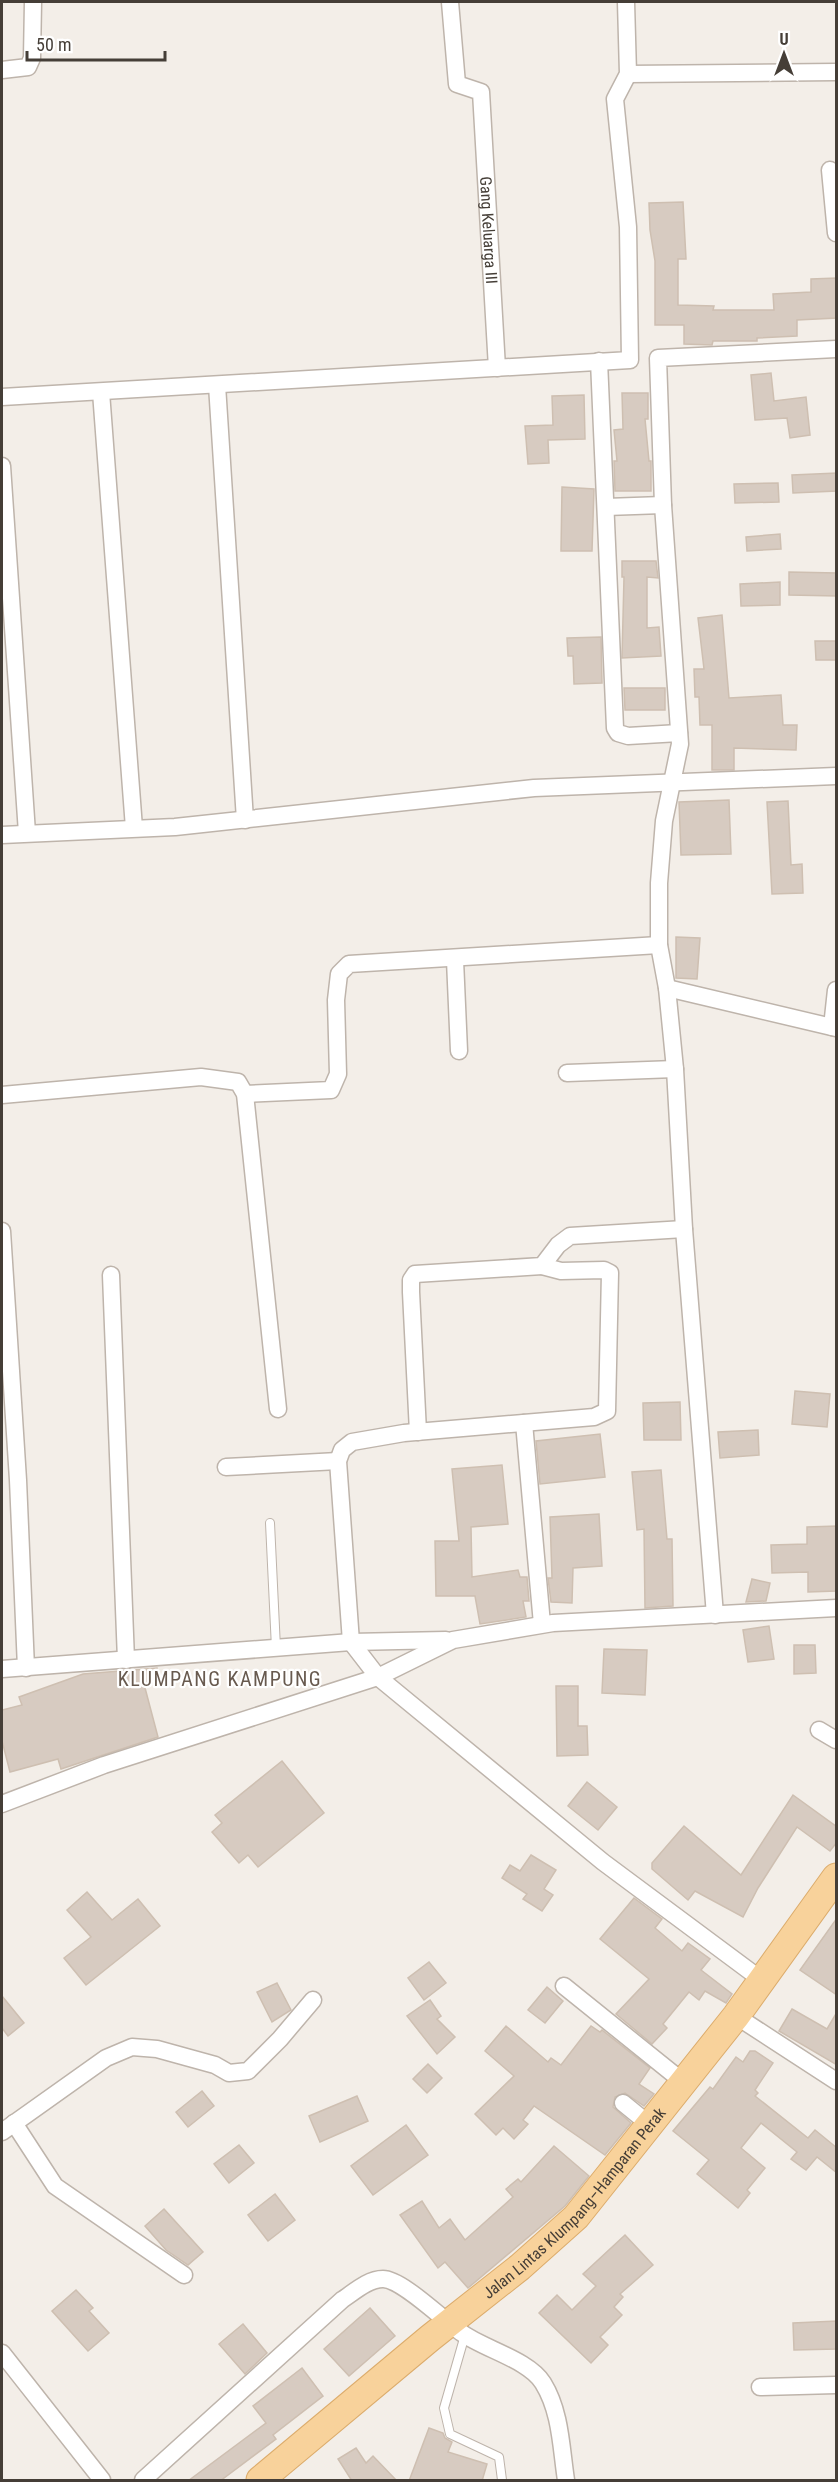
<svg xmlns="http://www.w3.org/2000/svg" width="838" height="2482" viewBox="0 0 838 2482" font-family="'Roboto Condensed',sans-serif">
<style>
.building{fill:#d7cbc1;stroke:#cebfb1;stroke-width:1.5}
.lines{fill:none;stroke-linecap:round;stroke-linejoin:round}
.service-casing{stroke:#beb4ab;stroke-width:10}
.minor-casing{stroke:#beb4ab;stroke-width:19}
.primary-casing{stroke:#dcac6c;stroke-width:29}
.service{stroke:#fff;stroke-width:8}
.minor{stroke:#fff;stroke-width:16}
.primary{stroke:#f8d29b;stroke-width:27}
.labels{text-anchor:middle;stroke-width:4.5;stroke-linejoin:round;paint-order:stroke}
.street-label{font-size:16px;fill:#453e37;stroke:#fff}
.quarter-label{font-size:20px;letter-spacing:1.5px;fill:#685a4f;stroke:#fff}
</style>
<rect width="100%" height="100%" fill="#f3eee8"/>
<!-- building -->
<g class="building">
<path d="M683 202 686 259H678V305L714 306 713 310H774L773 294 811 292V279L837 278V318L797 320V336L757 338V341H713L712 345 684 344V325H655V261L650 230 649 203Z"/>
<path d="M771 373 774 401 806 397 810 435 790 438 787 418 755 420 751 375Z"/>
<path d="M622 393H648V419H645L649 461H651V491H615L614 461H617L614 430 623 429Z"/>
<path d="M584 395 585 439 548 440 549 463 528 464 525 426 553 425 552 396Z"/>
<path d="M837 473V491L793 493 792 475Z"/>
<path d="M778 483 779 502 735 503 734 484Z"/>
<path d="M562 487 594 489 592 551H561Z"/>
<path d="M780 534 781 549 747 551 746 537Z"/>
<path d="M622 561H656L658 578 647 577V628L659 627 661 656 622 658 624 577H622Z"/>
<path d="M789 572 837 573V596L789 595Z"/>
<path d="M780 582V605L741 606 740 584Z"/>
<path d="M722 615 729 698 781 695 783 725H797L796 750 734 748V770H712V725H700L699 697H695L694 669H704L698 618Z"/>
<path d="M601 637 602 683 574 684 573 656H568L567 638Z"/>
<path d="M815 641H837V660H816Z"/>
<path d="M624 688H665V710H625Z"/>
<path d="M729 800 731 854 681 855 679 802Z"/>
<path d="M788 801 791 865 802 864 803 893 772 894 767 802Z"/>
<path d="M676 937 700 938 697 979 676 978Z"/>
<path d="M795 1391 830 1394 827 1427 792 1424Z"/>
<path d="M680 1402 681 1440H644L643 1403Z"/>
<path d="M758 1430 759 1455 720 1458 718 1432Z"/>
<path d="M600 1434 605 1477 540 1484 536 1441Z"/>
<path d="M502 1465 508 1524 471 1527 472 1577 518 1570 520 1577H527L529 1601H523L526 1617 480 1624 475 1596H436L435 1541H459L452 1469Z"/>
<path d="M661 1470 667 1539H672L673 1606 645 1608 644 1529 637 1530 632 1472Z"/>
<path d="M599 1514 602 1566 573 1568 572 1603 551 1602 548 1578H552L550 1517Z"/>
<path d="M837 1526V1591L808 1592V1572L772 1573 771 1545 807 1544V1527Z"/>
<path d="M752 1579 770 1583 766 1601 746 1602Z"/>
<path d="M769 1626 774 1659 748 1662 743 1630Z"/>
<path d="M794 1645H815L816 1673 794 1674Z"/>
<path d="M604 1649 647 1650 645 1695 602 1693Z"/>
<path d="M157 1668 158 1682 144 1684 158 1737 61 1769 58 1759 10 1772 2 1741V1710L22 1705 19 1697 83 1674Z"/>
<path d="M556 1686H578V1726H587L588 1755 557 1756Z"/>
<path d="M282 1761 324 1813 258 1867 248 1855 239 1863 212 1832 222 1823 215 1815Z"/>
<path d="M587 1782 617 1807 598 1830 568 1806Z"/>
<path d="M793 1795 837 1827V1842L830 1851 797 1827 758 1888 743 1917 695 1891 688 1900 652 1869V1863L684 1826 741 1875Z"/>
<path d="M531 1855 556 1870 544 1889 553 1895 542 1911 523 1899 527 1894 502 1878 510 1865 520 1871Z"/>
<path d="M87 1892 112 1920 138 1899 160 1926 86 1985 64 1958 91 1937 67 1910Z"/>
<path d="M634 1898 662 1919 655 1928 682 1951 688 1943 710 1959 701 1970 732 1994 726 2003 705 1991 699 2000 689 1992 663 2024 667 2028 652 2044 616 2014 649 1979 600 1939Z"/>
<path d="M837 1918V1995L800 1970Z"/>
<path d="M429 1962 446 1983 424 2000 408 1978Z"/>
<path d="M277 1983 291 2010 272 2022 257 1992Z"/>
<path d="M547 1987 563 2001 545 2023 528 2010Z"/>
<path d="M2 1996 24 2023 8 2036 2 2028Z"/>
<path d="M430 2000 441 2016 437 2019 455 2037 437 2054 407 2016Z"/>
<path d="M792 2009 827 2029 837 2012V2065L779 2031Z"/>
<path d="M506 2026 548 2062 551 2058 561 2065 591 2026 600 2032 602 2030 650 2068 639 2084 654 2094 644 2106 625 2093 615 2097 613 2107 631 2123 605 2155 534 2106 523 2120 528 2124 514 2139 503 2128 496 2135 475 2114 514 2076 485 2051Z"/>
<path d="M750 2051H755L773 2063 755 2090 758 2093 755 2096 808 2138 815 2130 837 2148V2173L817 2157 806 2170 791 2159 797 2152 761 2123 741 2148 765 2168 747 2190 750 2193 738 2208 697 2174 709 2160 673 2131 710 2087 713 2089 736 2057 743 2062Z"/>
<path d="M428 2064 442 2078 427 2093 413 2079Z"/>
<path d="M202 2091 214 2106 188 2127 176 2112Z"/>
<path d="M357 2096 368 2121 320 2142 309 2116Z"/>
<path d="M406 2125 428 2155 373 2195 351 2166Z"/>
<path d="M239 2145 254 2163 229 2183 214 2164Z"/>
<path d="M554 2146 589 2176 565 2206 468 2288 445 2262 438 2268 400 2215 422 2201 439 2228 450 2219 465 2240 513 2197 506 2189 518 2179 521 2182Z"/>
<path d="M275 2194 295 2220 268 2241 248 2215Z"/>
<path d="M164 2209 203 2252 188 2265 166 2250 145 2226Z"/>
<path d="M625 2235 653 2265 620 2294 623 2297 614 2307 622 2315 600 2337 608 2345 591 2363 539 2313 557 2295 572 2310 596 2286 583 2274Z"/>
<path d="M76 2290 93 2308 89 2311 109 2333 88 2351 52 2311Z"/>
<path d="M370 2308 395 2336 349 2376 324 2349Z"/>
<path d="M837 2321V2349L794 2350 793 2323Z"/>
<path d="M243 2324 267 2353 245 2374 219 2344Z"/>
<path d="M302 2368 323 2396 273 2435 276 2439 220 2481H188L266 2423 253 2406Z"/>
<path d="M429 2428 443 2433 445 2438 452 2442 448 2452 487 2464 482 2481H409Z"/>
<path d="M356 2448 366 2463 373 2456 397 2481H352L338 2459Z"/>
</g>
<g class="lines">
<defs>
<g id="service">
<path d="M270 1523 276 1648"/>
<path d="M465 2335 444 2408 450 2434 499 2457 502 2480"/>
</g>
<g id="minor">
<path id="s1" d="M450 2 457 84 481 92 497 368"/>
<path d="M2 70 28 67 32 58 33 2"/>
<path d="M628 74 836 72"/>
<path d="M830 170 836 233"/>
<path d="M599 361 615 728 618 733 628 736 679 733"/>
<path d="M217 385 245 820"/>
<path d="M101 392 134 828"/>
<path d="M2 397 630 360 628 227 615 99 628 74 626 2"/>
<path d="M2 466 27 833"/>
<path d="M606 507 663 505"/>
<path d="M2 835 175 827 534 788 836 776"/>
<path d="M455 960 459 1051"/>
<path d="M667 988 836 1028"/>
<path d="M832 1027 836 990"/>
<path d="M567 1073 675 1069"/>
<path d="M245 1094 331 1090 338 1074 336 1000 339 974 349 964 659 945"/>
<path d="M2 1095 201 1077 238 1082 245 1094 278 1409"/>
<path d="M2 1231 18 1480 26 1668"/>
<path d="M542 1266 561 1271 604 1270 610 1273 607 1411 594 1417 404 1433 352 1442 342 1450 338 1461 351 1642 378 1677 603 1862 763 1981"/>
<path d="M111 1275 126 1660"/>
<path d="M524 1423 542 1624"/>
<path d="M418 1432 411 1292V1280L415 1274 542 1266 558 1245 570 1236 684 1229"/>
<path d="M226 1467 338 1461"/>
<path d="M715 1615 684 1229 675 1069 667 988 659 945V883L664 821 680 744 663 505 658 358 836 349"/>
<path d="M2 1669 351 1642 446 1640"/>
<path d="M819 1730 836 1740"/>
<path d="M2 1804 104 1765 378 1677 453 1640 553 1623 836 1608"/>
<path d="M564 1986 682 2081"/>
<path d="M736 2016 836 2081"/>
<path d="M623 2103 650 2125"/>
<path d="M14 2123 55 2186 184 2275"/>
<path d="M2 2132 106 2058 132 2047 157 2049 215 2065 229 2073 248 2071 280 2039 313 2000"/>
<path d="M2 2353 102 2480"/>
<path d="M760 2387 836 2385"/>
<path d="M143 2480 342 2300C354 2292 368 2279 383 2279 402 2279 444 2321 462 2333 484 2349 529 2360 543 2383 561 2412 561 2448 566 2480"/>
</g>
<g id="primary">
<path id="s2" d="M260 2480 430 2338 520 2267 576 2217 736 2016 836 1877"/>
</g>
</defs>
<!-- service casing -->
<use href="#service" class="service-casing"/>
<!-- minor casing -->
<use href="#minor" class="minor-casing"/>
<!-- primary casing -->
<use href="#primary" class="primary-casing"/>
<!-- service -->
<use href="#service" class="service"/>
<!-- minor -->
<use href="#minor" class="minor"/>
<!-- primary -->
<use href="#primary" class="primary"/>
</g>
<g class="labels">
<!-- street labels -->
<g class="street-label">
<text dy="6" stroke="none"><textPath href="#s1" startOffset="246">Gang Keluarga III</textPath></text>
<text dy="6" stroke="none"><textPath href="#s2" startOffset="420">Jalan Lintas Klumpang–Hamparan Perak</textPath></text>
</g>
<!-- quarter labels -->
<g class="quarter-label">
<text x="220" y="1686">KLUMPANG KAMPUNG</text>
</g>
</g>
<!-- border -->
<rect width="838" height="2482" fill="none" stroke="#453e37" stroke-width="6"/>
<!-- north arrow -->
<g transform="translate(784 54)" stroke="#ffffff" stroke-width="4.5" paint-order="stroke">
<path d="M0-4.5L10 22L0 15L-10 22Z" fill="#453e37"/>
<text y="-9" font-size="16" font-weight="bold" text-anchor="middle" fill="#453e37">U</text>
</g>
<!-- scale -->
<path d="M27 51v9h138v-9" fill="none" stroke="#453e37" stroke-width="3"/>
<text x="36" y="51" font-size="18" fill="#453e37" stroke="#ffffff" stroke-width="4.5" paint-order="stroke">50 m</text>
</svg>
